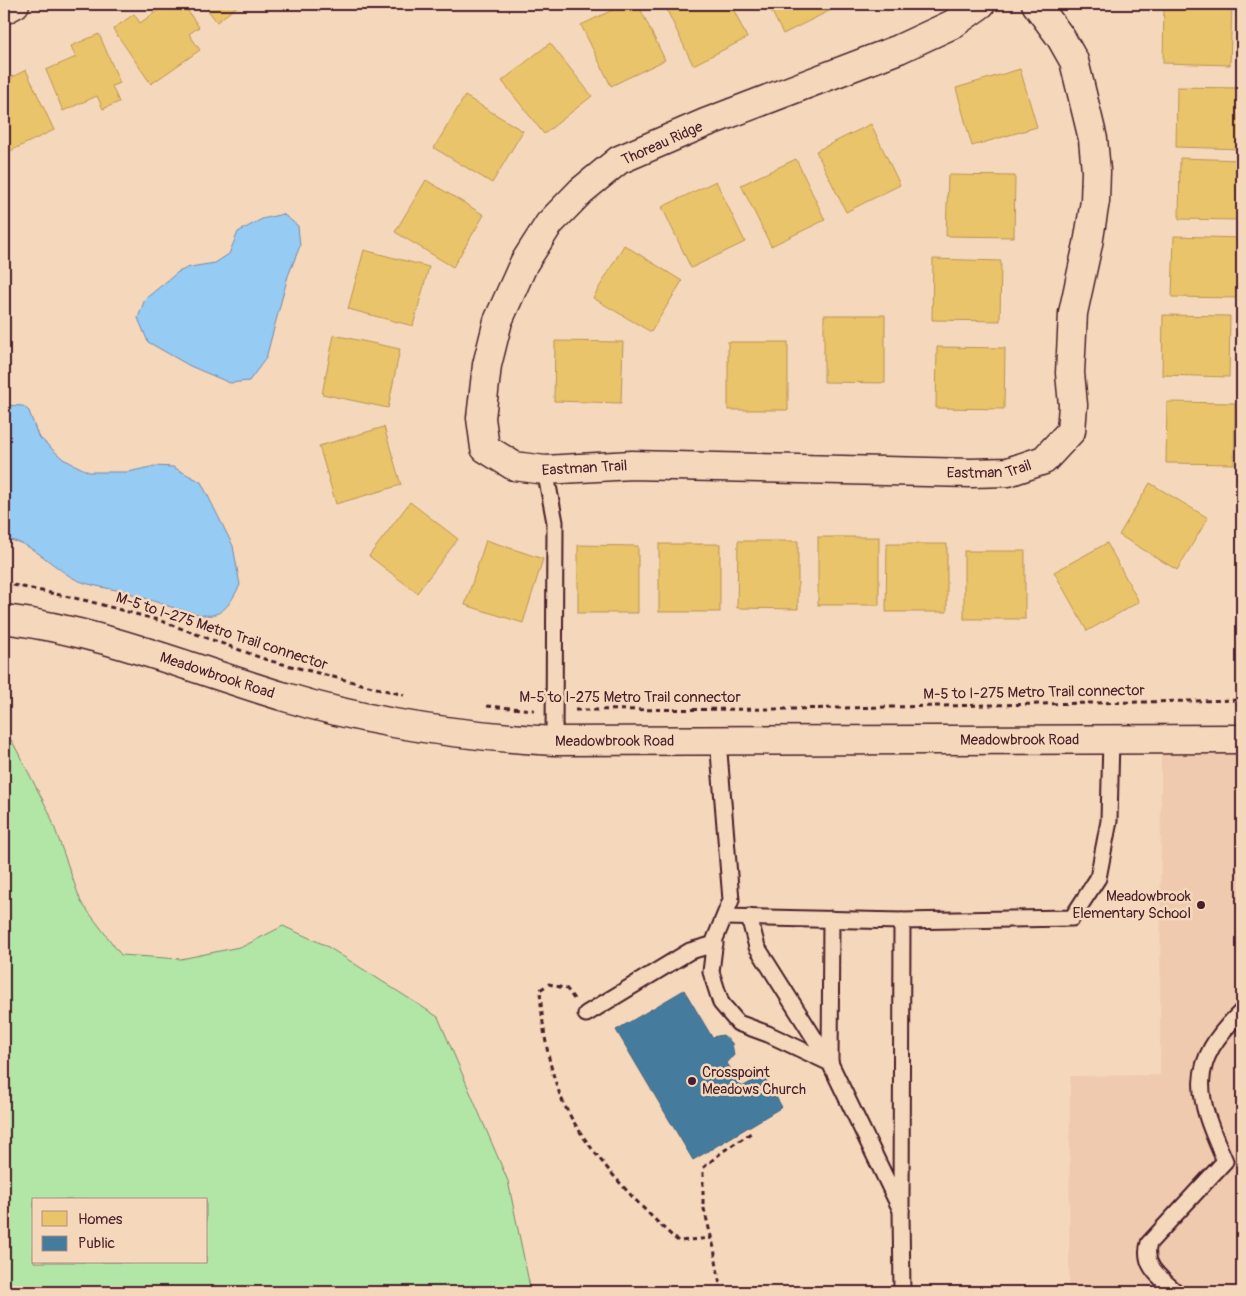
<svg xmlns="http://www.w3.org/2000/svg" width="1246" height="1296" viewBox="0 0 1246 1296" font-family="Pangolin,sans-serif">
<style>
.built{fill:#efcaaf}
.green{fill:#b1e6a7;stroke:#7e8269;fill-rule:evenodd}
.water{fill:#96cbf4;stroke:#7886a4}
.homes{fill:#e9c46a;stroke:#b99257}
.public{fill:#457b9d;stroke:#465f7b}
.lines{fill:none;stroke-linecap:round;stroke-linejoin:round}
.lane-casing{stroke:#4a1f2b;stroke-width:19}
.street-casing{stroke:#4a1f2b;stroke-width:31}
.secondary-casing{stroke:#4a1f2b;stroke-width:31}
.path{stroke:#4a1f2b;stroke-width:3;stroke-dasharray:5 4;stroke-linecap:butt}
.lane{stroke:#f5d8bb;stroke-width:15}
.street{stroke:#f5d8bb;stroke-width:28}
.secondary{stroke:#f5d8bb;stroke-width:28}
.poi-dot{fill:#4a1f2b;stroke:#f5d8bb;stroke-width:2}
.labels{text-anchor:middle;stroke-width:5;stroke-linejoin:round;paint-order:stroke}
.street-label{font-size:15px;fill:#4a1f2b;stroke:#f5d8bb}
.poi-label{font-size:15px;fill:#4a1f2b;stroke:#f5d8bb;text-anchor:end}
</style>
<rect width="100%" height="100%" fill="#f5d8bb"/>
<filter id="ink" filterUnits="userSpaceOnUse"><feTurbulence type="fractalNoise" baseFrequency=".02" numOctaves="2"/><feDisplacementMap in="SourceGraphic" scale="10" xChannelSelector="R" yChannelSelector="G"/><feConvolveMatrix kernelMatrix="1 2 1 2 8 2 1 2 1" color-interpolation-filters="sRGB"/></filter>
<g filter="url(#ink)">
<!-- built -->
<path class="built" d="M1161 735H1242V1292H1069L1070 1076 1160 1075Z"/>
<!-- green -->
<path class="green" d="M4 733 12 741 49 812 81 902 121 955 181 959 244 946 283 926 325 945 438 1017 508 1181 531 1292H4ZM34 1200H206V1262H34Z"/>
<!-- water -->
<g class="water">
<path d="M283 214 298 226 300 246 288 276 266 358 249 381 230 383 190 366 148 342 138 318 145 299 178 272 190 267 215 263 229 254 238 232 262 219Z"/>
<path d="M4 405 23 406 29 411 38 436 63 459 89 472H128L155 466 173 467 201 482 233 546 240 585C233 597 228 611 213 615 197 618 149 599 132 594 114 588 89 587 73 578 54 568 27 538 4 540Z"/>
</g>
<!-- homes -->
<g class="homes">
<path d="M167 4H183L199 27 189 34 200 50 151 84 113 29 134 14 140 23Z"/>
<path d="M203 4H240L217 22Z"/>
<path d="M625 4H638L665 60 611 86 581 25Z"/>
<path d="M664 4H731L747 38 693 65Z"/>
<path d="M768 4H835L837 7 783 34Z"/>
<path d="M1164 4H1232L1230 65 1163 63Z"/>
<path d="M99 34 120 83 112 86 119 102 103 109 97 96 63 111 46 70 76 57 71 46Z"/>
<path d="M550 43 592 96 544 134 502 81Z"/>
<path d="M1020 69 1037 127 972 146 956 88Z"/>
<path d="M26 70 54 130 4 154V102L6 101 4 96V81Z"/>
<path d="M1177 87 1242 88V149L1176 147Z"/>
<path d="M465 96 523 131 492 183 434 148Z"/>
<path d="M871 124 900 185 846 212 816 151Z"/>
<path d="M1180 158 1242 160V220L1179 219Z"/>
<path d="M796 159 825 220 771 246 741 185Z"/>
<path d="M948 175 1015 176 1014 237 946 236Z"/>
<path d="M426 180 484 215 453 267 395 232Z"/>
<path d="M716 181 745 242 691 268 662 207Z"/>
<path d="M1174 236 1241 238 1240 298 1172 297Z"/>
<path d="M624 245 682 281 651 332 593 298Z"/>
<path d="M364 250 429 267 413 326 348 309Z"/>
<path d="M933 259 1001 261 1000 321 932 320Z"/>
<path d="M824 315H885V383L824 382Z"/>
<path d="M1163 315 1230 316 1229 377 1162 375Z"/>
<path d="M334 335 400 349 388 408 322 394Z"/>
<path d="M555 341 623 342 621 403 554 401Z"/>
<rect x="728" y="342" width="60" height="68"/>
<path d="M937 347 1005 348 1004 409 936 408Z"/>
<path d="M1167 402 1235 403 1234 464 1166 463Z"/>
<path d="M384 427 401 485 336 504 319 446Z"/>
<path d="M1150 483 1208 518 1177 570 1119 535Z"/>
<path d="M410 502 458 539 417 593 369 556Z"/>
<rect x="818" y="537" width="61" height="68"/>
<path d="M486 540 543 559 523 623 465 605Z"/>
<path d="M738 541H798V609L737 608Z"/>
<path d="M1107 543 1139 602 1087 631 1054 572Z"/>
<rect x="659" y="544" width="61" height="68"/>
<path d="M887 544H947V612H886Z"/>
<path d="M578 545 638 546V613H578Z"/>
<rect x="964" y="551" width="61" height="68"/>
</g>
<!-- public -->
<path class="public" d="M684 990 712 1037 723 1035 732 1043 734 1055 727 1063 742 1087 763 1075 782 1107 693 1160 616 1030Z"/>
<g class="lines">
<defs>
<g id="lane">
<path d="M545 470 555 522 554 741"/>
<path d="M718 740 731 900 715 939 711 972 721 1003 738 1023 768 1034 830 1063 901 1210 902 921"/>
<path d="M725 917 902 921 1072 918 1098 878 1109 821 1111 739"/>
<path d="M749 917 757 947 830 1063"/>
<path d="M586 1014 690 951 715 944"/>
<path d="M830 1063 831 919"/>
<path d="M901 1210 902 1292"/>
<path d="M1176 1292C1161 1278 1142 1266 1149 1243L1225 1161C1196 1096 1186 1064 1242 1011"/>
</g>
<g id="street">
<path id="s1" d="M981 4 953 24 899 49 705 123 619 160 581 191 549 224 524 263 498 321 487 365 481 418 485 448 514 466 545 470 632 465 971 473 1008 472 1044 460 1071 431 1073 405 1070 373 1073 313 1088 244 1095 201 1096 171 1093 139 1074 61 1061 38 1036 4"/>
<path d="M4 10 15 4"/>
</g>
<g id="secondary">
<path id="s2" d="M4 619C101 631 192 669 285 697 373 724 462 736 554 741L1242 739"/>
</g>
</defs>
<!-- lane casing -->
<use href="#lane" class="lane-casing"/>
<!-- street casing -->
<use href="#street" class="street-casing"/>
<!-- secondary casing -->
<use href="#secondary" class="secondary-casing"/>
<!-- path -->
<g class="path">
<path d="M4 583 88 601 161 621 267 660 404 695"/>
<path d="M487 706 534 710"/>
<path d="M575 710 790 709 1242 700"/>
<path d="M574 999 567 989 549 984 540 990C542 1023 547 1060 559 1092 576 1140 639 1207 678 1241L712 1238"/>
<path d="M721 1292 714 1248 703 1205V1168L722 1152 751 1133"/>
</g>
<!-- lane -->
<use href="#lane" class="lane"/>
<!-- street -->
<use href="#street" class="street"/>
<!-- secondary -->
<use href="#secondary" class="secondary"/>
</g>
</g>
<!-- markers -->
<g class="poi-dot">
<circle cx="1201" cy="905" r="5"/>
<circle cx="692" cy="1081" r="5"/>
</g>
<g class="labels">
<!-- street labels -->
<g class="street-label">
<text transform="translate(662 143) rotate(-24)" y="5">Thoreau Ridge</text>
<text dy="5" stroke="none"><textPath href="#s1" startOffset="834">Eastman Trail</textPath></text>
<text dy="5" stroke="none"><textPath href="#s1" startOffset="1239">Eastman Trail</textPath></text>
<text transform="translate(222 631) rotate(18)" y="5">M-5 to I-275 Metro Trail connector</text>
<text dy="5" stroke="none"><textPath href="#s2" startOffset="221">Meadowbrook Road</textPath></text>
<text transform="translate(1034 692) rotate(-1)" y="5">M-5 to I-275 Metro Trail connector</text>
<text x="630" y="702">M-5 to I-275 Metro Trail connector</text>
<text dy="5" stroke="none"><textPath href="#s2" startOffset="1031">Meadowbrook Road</textPath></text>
<text dy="5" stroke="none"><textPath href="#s2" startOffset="626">Meadowbrook Road</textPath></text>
</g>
<!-- poi labels -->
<g class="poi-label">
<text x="1191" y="901">Meadowbrook<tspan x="1191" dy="17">Elementary School</tspan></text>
<text x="702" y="1077" text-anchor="start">Crosspoint<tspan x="702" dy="17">Meadows Church</tspan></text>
</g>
</g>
<!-- margin -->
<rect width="1246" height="1296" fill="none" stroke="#f5d8bb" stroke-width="20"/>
<rect x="10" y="10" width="1226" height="1276" fill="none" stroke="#4a1f2b" stroke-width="2" filter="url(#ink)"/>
<!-- legend -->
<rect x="32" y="1198" width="175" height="65" fill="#f5d8bb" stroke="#b18e81"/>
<rect x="42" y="1211" width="25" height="15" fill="#e9c46a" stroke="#b18e81"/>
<text x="78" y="1224" font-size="15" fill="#4a1f2b">Homes</text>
<rect x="42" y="1236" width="25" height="15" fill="#457b9d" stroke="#b18e81"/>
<text x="78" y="1248" font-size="15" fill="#4a1f2b">Public</text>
</svg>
